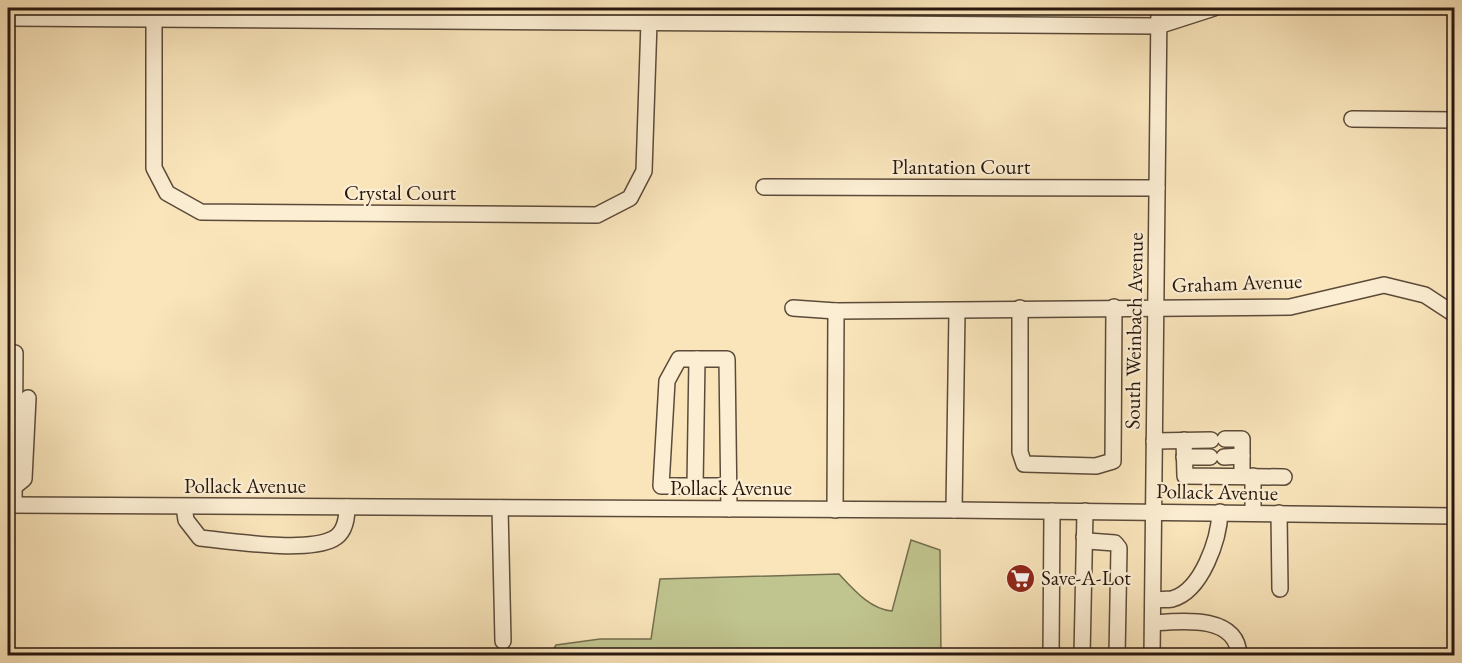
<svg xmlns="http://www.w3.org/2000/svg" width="1462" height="663" viewBox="0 0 1462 663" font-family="'EB Garamond',serif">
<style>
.green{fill:#c0c48e;stroke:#746e4e;stroke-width:1.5}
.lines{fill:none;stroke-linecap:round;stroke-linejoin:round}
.minor-casing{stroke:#5c4b3a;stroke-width:18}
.minor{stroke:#fceed3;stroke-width:15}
.labels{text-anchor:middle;stroke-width:4.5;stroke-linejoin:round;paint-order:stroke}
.street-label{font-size:21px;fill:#28180f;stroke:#fceed3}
.poi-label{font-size:21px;fill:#28180f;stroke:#fceed3;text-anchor:start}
</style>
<rect width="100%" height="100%" fill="#fae5bb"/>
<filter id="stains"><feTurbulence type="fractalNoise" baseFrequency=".00333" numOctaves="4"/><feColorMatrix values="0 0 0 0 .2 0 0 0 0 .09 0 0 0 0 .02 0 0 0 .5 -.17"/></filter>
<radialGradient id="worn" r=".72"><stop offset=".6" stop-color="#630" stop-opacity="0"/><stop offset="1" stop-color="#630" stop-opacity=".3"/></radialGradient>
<!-- green -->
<path class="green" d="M911 540 940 550 941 655H550L556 645 600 639H651L660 579 839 574C854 590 870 609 892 611Z"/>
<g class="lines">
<defs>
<g id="minor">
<path d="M8 18 1158 26 1214 8"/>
<path d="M154 20V168L167 193 201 212 597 215 630 198 644 171 649 22"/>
<path d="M1352 119 1454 120"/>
<path d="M764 187 1157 188"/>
<path d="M793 308 836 311"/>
<path d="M1020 308V452L1024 464 1096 466 1113 461 1114 307"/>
<path d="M1225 439H1242V476"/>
<path d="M1184 440 1185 476 1284 477"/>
<path d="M1154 441 1211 440"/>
<path d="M1184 457H1210"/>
<path d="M1224 457 1242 456"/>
<path d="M695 486 697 359"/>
<path d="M729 486H661L667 381 679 359H727L729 509"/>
<path d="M14 487 24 479 28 398"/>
<path d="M8 505 954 510 1454 516"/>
<path d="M14 505 15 353"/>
<path d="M184 507 186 520 200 538C231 541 306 553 333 539 345 533 347 519 347 507"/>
<path d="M500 508 503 641"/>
<path d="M835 510 836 311 1290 307 1384 285 1425 295 1454 314"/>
<path d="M954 510 957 312"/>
<path d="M1253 513V476"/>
<path d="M1279 513 1280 589"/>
<path d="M1084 537 1088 541 1115 543 1119 548 1117 656"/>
<path d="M1153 600C1159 599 1166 600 1172 599 1202 591 1219 539 1220 512"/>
<path d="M1153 623C1180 621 1238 614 1239 656"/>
<path d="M1051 656 1052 511"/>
<path d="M1082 656 1085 511"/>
<path d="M1152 656 1159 8"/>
</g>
</defs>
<!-- minor casing -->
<use href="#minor" class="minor-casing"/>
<!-- minor -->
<use href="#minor" class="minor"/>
</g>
<!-- icons -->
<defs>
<symbol id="supermarket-disc" viewBox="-11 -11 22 22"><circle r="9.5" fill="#8f2418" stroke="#fceed3"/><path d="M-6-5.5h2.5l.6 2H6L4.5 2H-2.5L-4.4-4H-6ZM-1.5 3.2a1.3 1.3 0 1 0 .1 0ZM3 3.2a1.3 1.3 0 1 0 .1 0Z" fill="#fff"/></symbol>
</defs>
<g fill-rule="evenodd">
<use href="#supermarket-disc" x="1004" y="562" width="33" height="33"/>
</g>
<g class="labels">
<!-- street labels -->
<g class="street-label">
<text x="961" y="174">Plantation Court</text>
<text x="400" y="200">Crystal Court</text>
<text transform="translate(1237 283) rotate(-2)" y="7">Graham Avenue</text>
<text transform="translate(1134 331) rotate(-89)" y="7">South Weinbach Avenue</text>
<text x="245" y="493">Pollack Avenue</text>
<text x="731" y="495">Pollack Avenue</text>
<text transform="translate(1217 492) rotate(1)" y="7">Pollack Avenue</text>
</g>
<!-- poi labels -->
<g class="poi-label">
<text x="1041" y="585">Save-A-Lot</text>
</g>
</g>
<!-- margin -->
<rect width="1462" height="663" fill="none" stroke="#fae5bb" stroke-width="30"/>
<rect x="9" y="9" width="1444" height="645" fill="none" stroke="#28180f" stroke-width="3"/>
<rect x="15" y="15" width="1432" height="633" fill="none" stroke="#28180f" stroke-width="1.5"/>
<rect width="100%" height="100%" filter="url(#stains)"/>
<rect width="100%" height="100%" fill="url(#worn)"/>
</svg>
